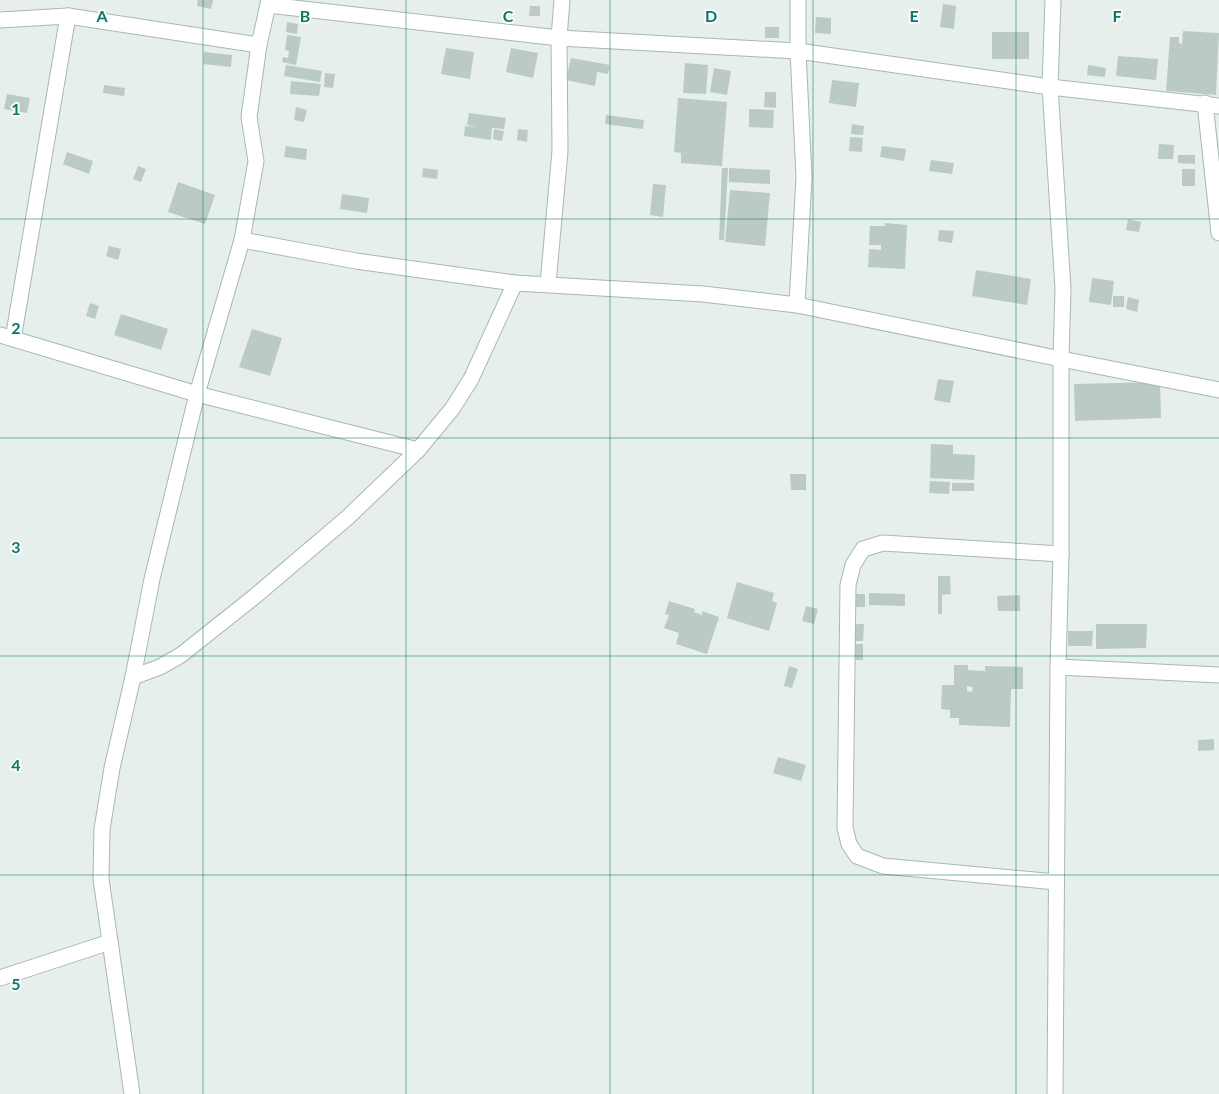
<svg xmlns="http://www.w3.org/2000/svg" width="1219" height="1094" viewBox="0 0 1219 1094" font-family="Lato,sans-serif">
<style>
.building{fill:#bbcac4;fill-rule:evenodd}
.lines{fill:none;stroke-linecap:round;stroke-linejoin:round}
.minor-casing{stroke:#a8b8b2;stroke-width:17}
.minor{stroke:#fff;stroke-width:15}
.grid{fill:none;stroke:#0f766e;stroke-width:1;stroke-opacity:0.55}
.grid-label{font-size:16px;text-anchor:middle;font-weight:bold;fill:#0f766e;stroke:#f7fbf9;stroke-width:4;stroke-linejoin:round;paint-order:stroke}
</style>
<rect width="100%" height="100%" fill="#e6efeb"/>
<!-- building -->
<g class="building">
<path d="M198 0H213L211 9 197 6Z"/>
<path d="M943 4 956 6 954 29 940 27Z"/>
<path d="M530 6H540V16H529Z"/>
<path d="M816 17 831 18V34L815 33Z"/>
<path d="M287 22 298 24 297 34 286 32Z"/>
<rect x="765" y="27" width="14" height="11"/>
<path d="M1183 31 1219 33 1216 95 1166 91 1170 37H1179V43L1182 44Z"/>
<rect x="992" y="32" width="37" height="27"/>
<path d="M287 35 301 37 296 65 282 62 283 57 288 58 289 51 285 50Z"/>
<path d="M446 48 474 52 470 79 441 74Z"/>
<path d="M511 48 538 53 533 78 506 72Z"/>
<path d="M204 52 232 55 231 67 203 64Z"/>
<path d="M1118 56 1158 59 1156 80 1116 76Z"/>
<path d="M571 58 610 65 608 74 597 72 595 86 566 80Z"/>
<path d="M685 63 708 65 706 94 683 93Z"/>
<path d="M286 65 322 71 320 82 284 76Z"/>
<path d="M1088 65 1106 68 1105 77 1087 75Z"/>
<path d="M714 68 731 71 727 95 710 92Z"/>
<path d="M325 73 335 74 333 88 324 87Z"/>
<path d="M832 80 859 83 856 107 829 103Z"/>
<path d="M291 81 321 84 319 96 290 94Z"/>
<path d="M104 85 125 88 124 96 103 93Z"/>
<path d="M765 92H776V108L764 107Z"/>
<path d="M7 94 30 98 27 113 4 109Z"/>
<path d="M678 98 727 102 722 166 681 163V153L674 152Z"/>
<path d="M296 107 307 110 304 122 294 120Z"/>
<path d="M749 109 774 110 773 128 749 127Z"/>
<path d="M469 113 506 118 504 129 492 128 491 140 464 136 465 126 477 127 467 125Z"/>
<path d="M606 115 644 120 643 129 605 124Z"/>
<path d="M852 124 864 126 863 135 851 134Z"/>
<path d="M494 129 504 131 502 141 493 139Z"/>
<path d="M518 129 528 130 527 142 517 140Z"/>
<path d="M850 137 863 138 862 152 849 151Z"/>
<path d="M1159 144 1174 145 1173 159H1158Z"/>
<path d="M286 146 307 149 306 160 284 157Z"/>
<path d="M882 146 906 149 904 161 880 157Z"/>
<path d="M67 152 93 161 89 174 63 164Z"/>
<path d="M1178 155H1195V164L1178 163Z"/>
<path d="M931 160 954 163 952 174 929 171Z"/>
<path d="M138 166 146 169 141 182 133 179Z"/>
<path d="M423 168 438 170 437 179 422 177Z"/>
<path d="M722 168H728L724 240H719Z"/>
<path d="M729 168 770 170V184L729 182Z"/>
<rect x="1182" y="169" width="13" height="17"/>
<path d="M178 182 215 195 205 224 168 212Z"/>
<path d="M653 184 666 185 663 217 650 215Z"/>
<path d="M730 190 770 193 765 246 725 242Z"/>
<path d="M342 194 369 198 367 213 340 209Z"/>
<path d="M1128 219 1141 222 1139 232 1126 230Z"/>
<path d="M885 223 907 225 905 269 868 267 869 249 881 250V245H869L870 226H885Z"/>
<path d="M939 230 954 231 952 243 938 241Z"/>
<path d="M109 246 121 249 118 260 106 256Z"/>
<path d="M976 270 1031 279 1027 305 972 296Z"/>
<path d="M1092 278 1114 281 1111 305 1089 302Z"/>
<rect x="1113" y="296" width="11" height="11"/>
<path d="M1128 297 1139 300 1137 312 1126 309Z"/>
<path d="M90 303 99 306 95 319 86 316Z"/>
<path d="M121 314 168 329 161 350 114 335Z"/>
<path d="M252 329 282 338 270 376 239 367Z"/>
<path d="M938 379 954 381 950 403 934 400Z"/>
<path d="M1160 382 1161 418 1075 421 1074 384Z"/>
<path d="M931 444 953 445V454L975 455 974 480 930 478Z"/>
<path d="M790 474H806V490H791Z"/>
<path d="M930 481 950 482 949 494 929 493Z"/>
<rect x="952" y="483" width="22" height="8"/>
<path d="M938 576H950L951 594 942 595V614H938Z"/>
<path d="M737 582 774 593 772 601 777 603 769 631 727 618Z"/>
<path d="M869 593 905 594V606L869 605Z"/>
<rect x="853" y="594" width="12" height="13"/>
<path d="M1020 595V611H998L997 596Z"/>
<path d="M669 601 695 609 694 612 702 615V611L719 617 707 654 676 644 679 633 664 628 669 615 665 614Z"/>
<path d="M806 606 818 609 814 624 802 621Z"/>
<path d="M853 624H864L863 641H852Z"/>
<path d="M1096 624H1147L1146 648 1096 649Z"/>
<path d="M1068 631H1093L1092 646H1068Z"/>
<rect x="853" y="644" width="10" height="16"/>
<path d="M954 665H968V670L985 671V666L1023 667V689H1011L1010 727 959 725V718H950V710L941 709 942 685H954ZM967 686 973 687 972 692 967 691Z"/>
<path d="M789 666 798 669 792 688 784 686Z"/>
<path d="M1214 739V750L1198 751V740Z"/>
<path d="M778 757 806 765 801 781 773 773Z"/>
</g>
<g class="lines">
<defs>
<g id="minor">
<path d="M1053 0 1050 87 1063 288 1061 359V554L1058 667 1055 1094"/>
<path d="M268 5 559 38 798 51 1050 87 1219 106"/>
<path d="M0 20 68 16 259 45"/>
<path d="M1205 103 1219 233"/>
<path d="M242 240 356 261 515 283 703 294 797 305 1061 359 1219 390"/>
<path d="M548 284 560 151 559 38 562 0"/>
<path d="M797 305 804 177 798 51V0"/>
<path d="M0 335 197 394 418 450"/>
<path d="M13 339 68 16"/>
<path d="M1058 667 1219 675"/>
<path d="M133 677 160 667 181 655 254 597 347 518 418 450 452 409 471 379 515 283"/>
<path d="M1056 882 883 866 857 856 849 844 845 828 848 585 853 565 863 549 883 543 1061 554"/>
<path d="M0 978 110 942"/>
<path d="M132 1094 101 879 102 829 112 768 133 677 152 579 197 394 242 240 256 161 249 117 259 45 269 0"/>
</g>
</defs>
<!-- minor casing -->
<use href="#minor" class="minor-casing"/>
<!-- minor -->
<use href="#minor" class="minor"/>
</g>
<!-- grid -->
<path class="grid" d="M203 0V1094M406 0V1094M610 0V1094M813 0V1094M1016 0V1094M0 219H1219M0 438H1219M0 656H1219M0 875H1219"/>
<g class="grid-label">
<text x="102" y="22">A</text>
<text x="305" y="22">B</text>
<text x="508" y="22">C</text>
<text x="711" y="22">D</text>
<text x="914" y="22">E</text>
<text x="1117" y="22">F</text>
<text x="16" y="115">1</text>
<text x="16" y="334">2</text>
<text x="16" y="553">3</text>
<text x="16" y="771">4</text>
<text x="16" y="990">5</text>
</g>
</svg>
